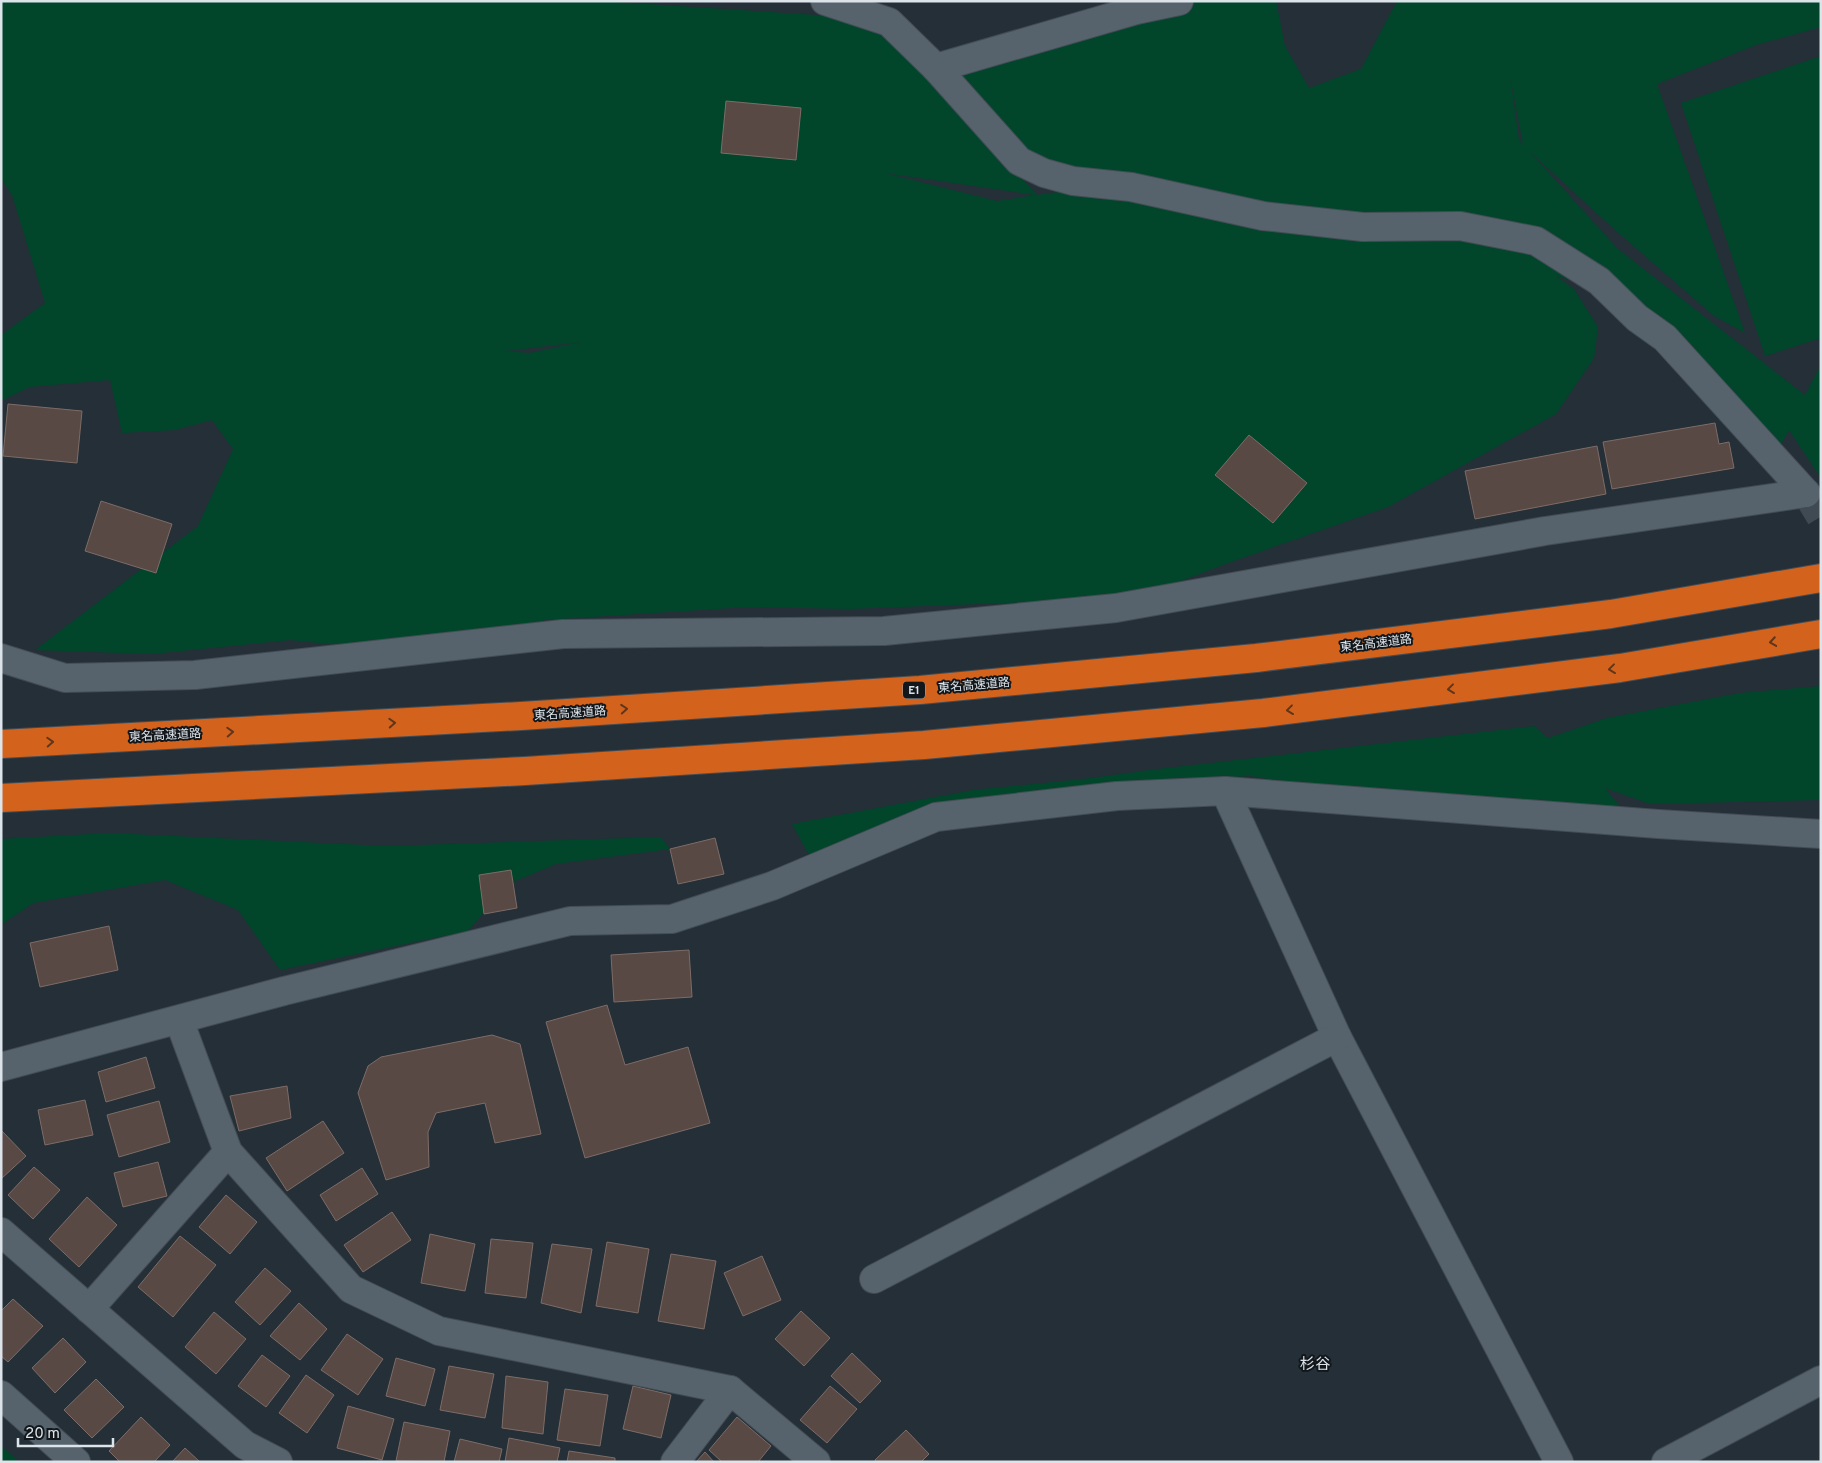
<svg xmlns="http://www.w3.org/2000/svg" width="1822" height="1463" viewBox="0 0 1822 1463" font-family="Overpass,'Noto Sans JP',sans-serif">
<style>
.green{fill:#01462a;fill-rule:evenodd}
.building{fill:#594944;stroke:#7d6c67}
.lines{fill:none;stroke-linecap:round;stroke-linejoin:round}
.minor-tunnel{stroke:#404a53;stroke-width:28;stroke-dasharray:28 14;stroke-linecap:butt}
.minor-casing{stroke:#434c54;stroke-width:30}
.tertiary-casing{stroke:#434c54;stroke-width:30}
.motorway-casing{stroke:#434c54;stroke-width:30}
.minor{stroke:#56636d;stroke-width:28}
.tertiary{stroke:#56636d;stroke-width:28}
.motorway{stroke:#d3631c;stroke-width:28}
.oneway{stroke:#5f351b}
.labels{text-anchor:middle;stroke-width:4;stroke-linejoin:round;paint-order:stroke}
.shield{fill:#12171b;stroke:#9fa6ab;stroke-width:1}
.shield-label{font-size:11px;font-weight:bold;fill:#dce3e9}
.street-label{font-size:12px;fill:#dce3e9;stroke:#12171b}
.quarter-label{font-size:15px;fill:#dce3e9;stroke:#12171b}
</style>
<rect width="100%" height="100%" fill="#242f38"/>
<!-- green -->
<g class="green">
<path d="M1 1H601L879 19 1037 195 1086 188 1298 234 1414 237 1037 170 936 68 1194 1H1276L1285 46 1309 88 1361 69 1397 1H1821V27L1756 45 1657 84 1745 333 1714 316 1615 230 1530 152 1618 249 1805 395 1818 370 1821 368V478L1789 430 1777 452 1587 285 1556 276 1574 289 1598 327 1594 358 1556 414 1388 507 1231 562 1136 598 849 609 747 607 545 620 440 648 358 647 290 640 151 654 35 650 198 526 233 449 212 420 175 430 122 433 110 380 29 387 1 401V335L45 303 12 195 1 179ZM1510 75 1523 145 1519 140ZM884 173 1035 195 997 201ZM581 342 529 353 505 351Z"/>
<path d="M1821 56V338L1765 356 1681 103Z"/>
<path d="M1821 686V800L1650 804 1605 788 1622 809 1371 795 1250 776 1075 787 810 857 792 824 973 790 1083 779 1158 769 1534 726 1548 738 1607 718 1740 693Z"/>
<path d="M110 833 386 846 661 837 670 849 556 864 508 884 468 931 280 970 238 910 165 880 33 903 1 925V839Z"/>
<path d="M1 1446 20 1462H1Z"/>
</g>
<!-- building -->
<g class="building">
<path d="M726 101 801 108 796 160 721 153Z"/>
<path d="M8 404 82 411 77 463 3 456Z"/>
<path d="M1715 423 1719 444 1729 442 1734 468 1612 489 1603 442Z"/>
<path d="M1249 435 1307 483 1273 523 1215 475Z"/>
<path d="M1597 446 1606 494 1475 519 1465 471Z"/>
<path d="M101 501 172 524 156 573 85 551Z"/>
<path d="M715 838 724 874 678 884 670 849Z"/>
<path d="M511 870 517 908 484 914 479 875Z"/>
<path d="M109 926 118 970 40 987 30 943Z"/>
<path d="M689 950 692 997 614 1002 611 955Z"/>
<path d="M607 1005 625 1065 688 1047 710 1123 585 1158 546 1022Z"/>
<path d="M492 1035 520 1044 541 1134 495 1143 485 1103 436 1113 428 1132 429 1167 386 1180 358 1093 368 1066 381 1057Z"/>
<path d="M146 1057 155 1088 106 1102 98 1072Z"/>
<path d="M287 1086 291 1118 239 1131 230 1096Z"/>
<path d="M85 1100 93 1135 45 1145 38 1110Z"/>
<path d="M159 1101 170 1142 119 1157 107 1115Z"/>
<path d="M323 1121 344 1153 287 1191 266 1158Z"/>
<path d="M1 1130 26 1156 1 1179Z"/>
<path d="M158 1162 167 1196 123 1207 114 1173Z"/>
<path d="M34 1167 60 1190 33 1219 8 1195Z"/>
<path d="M362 1168 378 1194 336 1221 320 1195Z"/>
<path d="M226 1195 257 1222 230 1254 199 1227Z"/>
<path d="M87 1197 117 1225 79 1267 49 1239Z"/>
<path d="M392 1212 411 1240 363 1272 344 1245Z"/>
<path d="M430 1234 475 1244 465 1291 421 1283Z"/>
<path d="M180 1236 216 1265 173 1317 138 1287Z"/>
<path d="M491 1239 533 1243 526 1298 485 1293Z"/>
<path d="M607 1242 649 1249 638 1313 596 1306Z"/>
<path d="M552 1244 592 1249 581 1313 541 1303Z"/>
<path d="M671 1254 716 1261 704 1329 658 1321Z"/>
<path d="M762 1256 781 1300 743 1316 724 1273Z"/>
<path d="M265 1268 291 1291 260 1325 235 1302Z"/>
<path d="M13 1299 43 1326 8 1362 1 1356V1311Z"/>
<path d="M299 1303 327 1329 300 1360 270 1336Z"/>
<path d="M801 1311 830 1338 804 1366 775 1339Z"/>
<path d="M214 1312 246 1339 216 1374 185 1347Z"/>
<path d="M347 1334 383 1359 358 1395 321 1370Z"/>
<path d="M63 1338 86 1362 55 1393 32 1368Z"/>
<path d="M852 1353 881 1381 860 1403 831 1376Z"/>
<path d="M262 1355 290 1376 266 1407 238 1386Z"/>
<path d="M396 1358 435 1369 425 1406 386 1396Z"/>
<path d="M449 1366 494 1374 485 1418 440 1410Z"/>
<path d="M306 1375 334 1395 307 1433 279 1413Z"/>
<path d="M506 1376 548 1382 543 1434 502 1428Z"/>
<path d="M96 1379 124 1407 92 1438 64 1410Z"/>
<path d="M633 1386 671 1395 661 1438 623 1429Z"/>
<path d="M830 1386 857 1409 827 1443 800 1420Z"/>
<path d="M565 1389 608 1395 600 1446 557 1440Z"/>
<path d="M348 1406 394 1419 382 1460 337 1448Z"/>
<path d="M141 1417 170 1445 154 1462H120L109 1451Z"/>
<path d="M737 1417 771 1446 758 1462H722L709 1450Z"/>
<path d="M404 1422 450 1431 444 1462 396 1461Z"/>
<path d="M906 1430 929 1454 921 1462H876L875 1460Z"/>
<path d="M509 1438 560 1448 557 1462H505Z"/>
<path d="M460 1439 502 1449 499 1462H454Z"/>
<path d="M185 1448 200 1462H172Z"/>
<path d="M569 1451 615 1458V1462H567Z"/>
<path d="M705 1452 714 1462H696Z"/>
</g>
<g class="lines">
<!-- minor-tunnel -->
<path class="minor-tunnel" d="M1806 493 1821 518"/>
<defs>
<g id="minor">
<path d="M825 1 889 22 936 68 1019 161 1044 173 1073 181 1131 187 1263 216 1363 227 1460 226 1536 241 1599 281 1637 318 1665 338 1806 493"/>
<path d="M936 68 1136 10 1179 1"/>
<path d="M1 658 65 678 195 675 563 634 884 631 1116 608 1545 531 1806 493"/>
<path d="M1225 791 1337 1037 1559 1462"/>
<path d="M179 1020 228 1152 351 1289 439 1331 730 1390 675 1462"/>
<path d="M1 1067 284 991 570 921 672 919 772 886 936 817 1117 796 1225 791 1658 824 1821 834"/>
<path d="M1 1232 245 1445 278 1462"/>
<path d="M874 1279 1337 1037"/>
<path d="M89 1309 228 1152"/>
<path d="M730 1390 816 1462"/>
</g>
<g id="tertiary">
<path d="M1 1395 76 1462"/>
<path d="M1666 1462 1821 1380"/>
</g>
<g id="motorway">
<path d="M1 744 521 716 920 690 1256 658 1611 614 1821 578"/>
<path d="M1 798 525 771 924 745 1263 713 1620 668 1821 634"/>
</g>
</defs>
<!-- minor casing -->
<use href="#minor" class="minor-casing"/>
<!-- tertiary casing -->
<use href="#tertiary" class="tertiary-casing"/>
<!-- motorway casing -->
<use href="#motorway" class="motorway-casing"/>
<!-- minor -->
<use href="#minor" class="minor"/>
<!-- tertiary -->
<use href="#tertiary" class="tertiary"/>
<!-- motorway -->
<use href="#motorway" class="motorway"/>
</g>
<!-- one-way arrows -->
<defs><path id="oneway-chevron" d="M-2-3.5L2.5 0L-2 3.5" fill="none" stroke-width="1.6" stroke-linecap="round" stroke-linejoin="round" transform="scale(1.25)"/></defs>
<g class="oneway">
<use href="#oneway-chevron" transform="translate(1773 642) rotate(171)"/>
<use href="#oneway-chevron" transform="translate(1612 669) rotate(173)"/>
<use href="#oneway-chevron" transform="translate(1451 689) rotate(173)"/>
<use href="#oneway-chevron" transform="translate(624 709) rotate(-4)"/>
<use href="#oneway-chevron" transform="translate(1290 710) rotate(173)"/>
<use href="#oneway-chevron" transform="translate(392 723) rotate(-3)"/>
<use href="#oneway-chevron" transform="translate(230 732) rotate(-3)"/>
<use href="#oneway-chevron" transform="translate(50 742) rotate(-3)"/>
</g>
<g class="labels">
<!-- shield labels -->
<rect class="shield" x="903" y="681.5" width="22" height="17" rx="4"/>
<g class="shield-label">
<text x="914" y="694">E1</text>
</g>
<!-- street labels -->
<g class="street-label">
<text transform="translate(1376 643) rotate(-7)" y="4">東名高速道路</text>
<text transform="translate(974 685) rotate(-5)" y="4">東名高速道路</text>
<text transform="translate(570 713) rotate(-4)" y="4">東名高速道路</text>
<text transform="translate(165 735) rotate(-3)" y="4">東名高速道路</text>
</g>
<!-- quarter labels -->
<g class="quarter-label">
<text x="1315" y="1369">杉谷</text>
</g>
</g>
<!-- border -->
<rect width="1822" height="1463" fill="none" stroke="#dce3e9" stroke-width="5"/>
<!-- scale -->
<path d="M18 1438v8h95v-8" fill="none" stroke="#dce3e9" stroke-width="2.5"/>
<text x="25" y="1438" font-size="15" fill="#dce3e9" stroke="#12171b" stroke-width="4" paint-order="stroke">20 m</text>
</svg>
